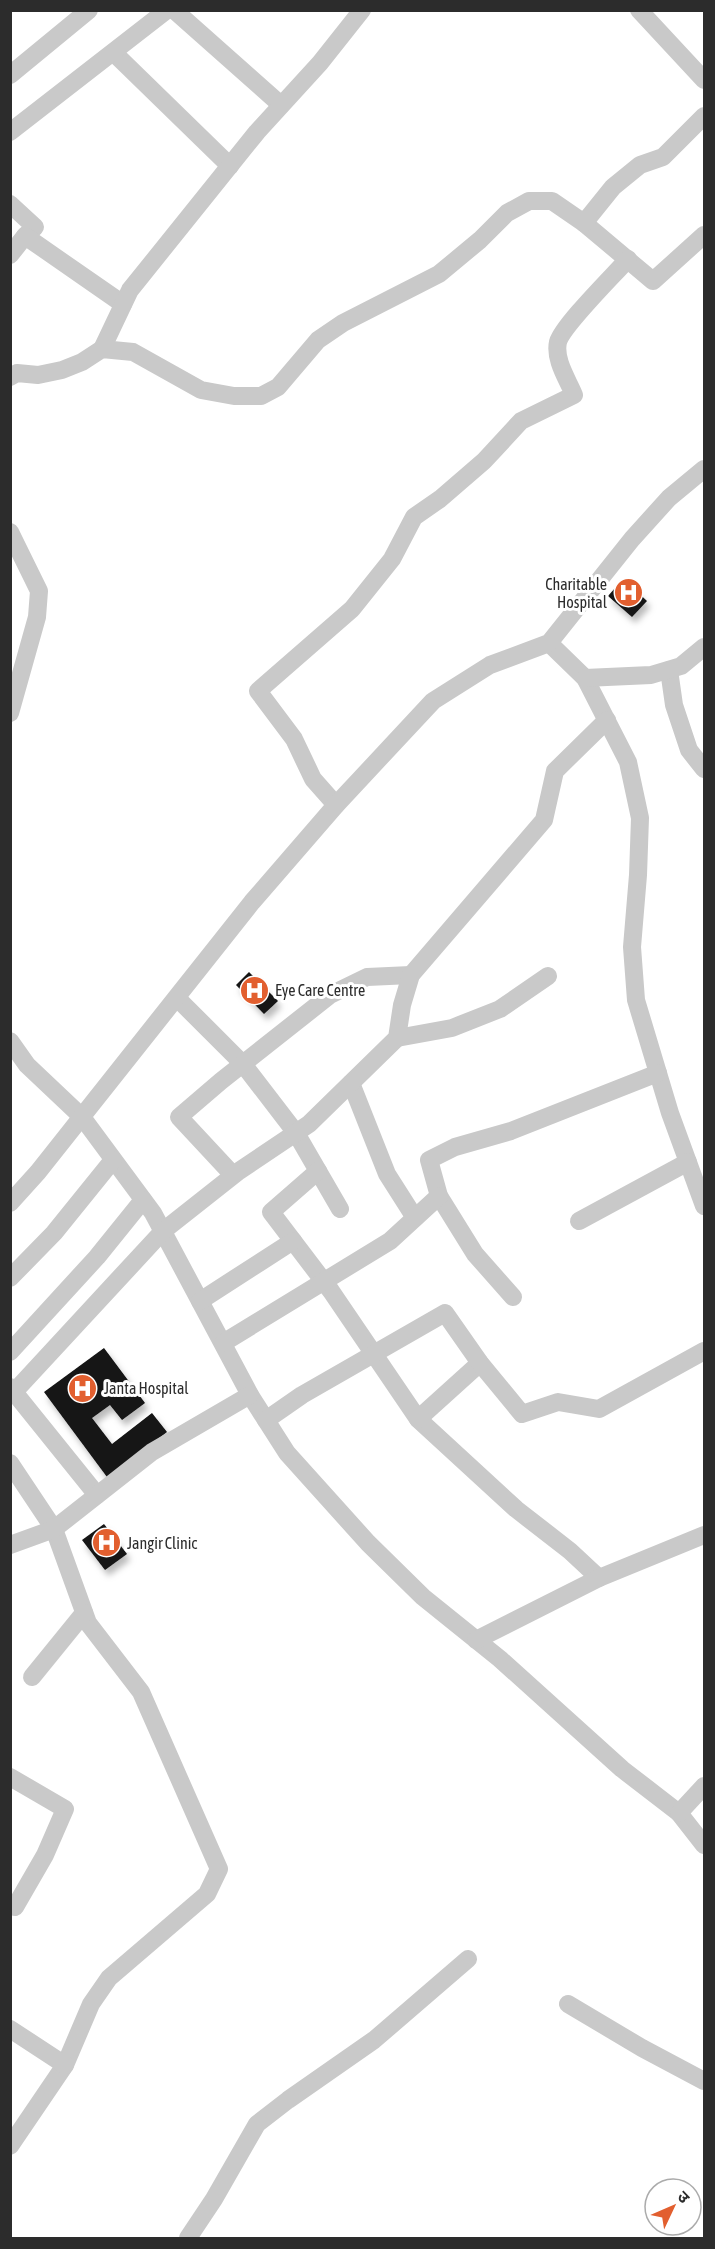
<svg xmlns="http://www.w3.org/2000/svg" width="715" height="2249" viewBox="0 0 715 2249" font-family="'Asap Condensed','Noto Sans Devanagari',sans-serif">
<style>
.building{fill:#131313;filter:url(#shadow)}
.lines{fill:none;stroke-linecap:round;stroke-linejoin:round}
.minor{stroke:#c9c9c9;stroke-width:18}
.labels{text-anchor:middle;stroke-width:6;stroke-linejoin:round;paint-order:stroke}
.poi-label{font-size:16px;fill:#2c2c2c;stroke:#fff;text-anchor:start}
</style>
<defs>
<filter id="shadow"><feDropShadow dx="3.5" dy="6" stdDeviation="3" flood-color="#0004"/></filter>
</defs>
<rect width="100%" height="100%" fill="#fff"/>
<!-- building -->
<g class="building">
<path d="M623 579 647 601 632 617 608 596Z"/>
<path d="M249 972 278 1001 264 1014 236 985Z"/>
<path d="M104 1348 145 1403 122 1420 110 1405 92 1418 112 1444 152 1413 167 1432 107 1477 44 1392Z"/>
<path d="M104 1524 127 1554 105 1570 82 1540Z"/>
</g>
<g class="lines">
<!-- minor -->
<g class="minor">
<path d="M174 10 281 105"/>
<path d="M639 10 704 80"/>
<path d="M114 53 230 166"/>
<path d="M10 75 89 10"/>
<path d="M10 132 167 10"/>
<path d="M10 204 35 227 25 236"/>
<path d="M584 223 653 281 704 235"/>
<path d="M10 255 25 236 123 304"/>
<path d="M102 349 130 290 257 132 320 63 362 10"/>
<path d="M10 377 17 373 38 375 62 370 82 362 102 349 133 352 201 390 234 396H261L278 387 318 340 343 323 439 274 480 240 507 213 529 201H552L584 223 613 187 640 165 663 157 704 116"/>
<path d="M10 532 39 591 37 617 10 713"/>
<path d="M549 643 585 678 628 762 640 818 638 875 632 947 636 1000 670 1113 704 1206"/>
<path d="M669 670 674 705 689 750 704 769"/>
<path d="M585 678 651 675 681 666 704 647"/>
<path d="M336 805 313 779 294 739 258 691 352 609 392 559 414 517 440 499 484 461 521 421 574 395C568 380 554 360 558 342 563 325 614 275 628 259"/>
<path d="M177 998 243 1064 296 1133 340 1209"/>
<path d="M397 1038 452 1028 500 1009 548 976"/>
<path d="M10 1041 27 1065 82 1117 153 1213 250 1395 287 1453 368 1543 423 1597 500 1659 622 1769 679 1813 704 1845"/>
<path d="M351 1083 387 1174 415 1218"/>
<path d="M318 1171 271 1212 331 1291 418 1419 516 1509 570 1551 599 1578"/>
<path d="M233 1175 179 1117 221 1081 330 995 367 977 411 975"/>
<path d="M10 1203 38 1172 252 902 336 805 433 701 490 665 549 643 632 539 669 498 704 469"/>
<path d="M579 1221 688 1162"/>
<path d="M10 1278 54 1233 113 1160"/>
<path d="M513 1297 475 1254 439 1196 429 1160 455 1147 511 1131 658 1073"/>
<path d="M200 1301 293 1241"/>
<path d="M223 1343 390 1241 439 1196"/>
<path d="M10 1352 97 1257 143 1200"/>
<path d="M10 1387 97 1495"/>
<path d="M15 1391 163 1231 239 1171 309 1124 397 1038 402 1005 411 975 544 820 555 771 607 720"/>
<path d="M418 1419 480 1363"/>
<path d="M266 1420 302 1395 445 1313 480 1363 522 1414 558 1402 599 1409 704 1351"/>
<path d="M10 1463 54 1529 88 1623 141 1692 219 1869 207 1894 109 1978 91 2004 65 2065 10 2146"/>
<path d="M10 1545 54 1529 152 1452 250 1395"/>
<path d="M476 1640 599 1578 704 1535"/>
<path d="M32 1677 84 1613"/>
<path d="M10 1777 65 1809 45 1855 15 1907 10 1904"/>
<path d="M679 1813 704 1786"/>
<path d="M568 2004 642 2048 704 2081"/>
<path d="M10 2029 65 2065"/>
<path d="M188 2238 214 2199 257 2124 288 2100 374 2040 468 1959"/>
</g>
</g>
<!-- icons -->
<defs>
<symbol id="hospital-disc" viewBox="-11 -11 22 22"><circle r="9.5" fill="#e25f2f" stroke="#fff"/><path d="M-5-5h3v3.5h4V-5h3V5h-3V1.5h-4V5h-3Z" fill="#fff"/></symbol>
</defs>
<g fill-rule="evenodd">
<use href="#hospital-disc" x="612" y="576" width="33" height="33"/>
<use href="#hospital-disc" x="238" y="974" width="33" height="33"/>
<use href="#hospital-disc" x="66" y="1372" width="33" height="33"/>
<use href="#hospital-disc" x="90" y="1526" width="33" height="33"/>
</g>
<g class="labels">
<!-- poi labels -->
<g class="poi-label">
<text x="607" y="590" text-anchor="end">Charitable<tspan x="607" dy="18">Hospital</tspan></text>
<text x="275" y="996">Eye Care Centre</text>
<text x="104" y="1394">Janta Hospital</text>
<text x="127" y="1549">Jangir Clinic</text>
</g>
</g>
<!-- border -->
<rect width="715" height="2249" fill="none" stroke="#2c2c2c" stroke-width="24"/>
<!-- north arrow -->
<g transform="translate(673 2207) rotate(46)"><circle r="28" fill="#ffffff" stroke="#ababab" stroke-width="1.5"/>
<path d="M0-4.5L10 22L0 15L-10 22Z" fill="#e25f2f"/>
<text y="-9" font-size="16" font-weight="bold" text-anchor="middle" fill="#2c2c2c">उ</text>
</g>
</svg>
